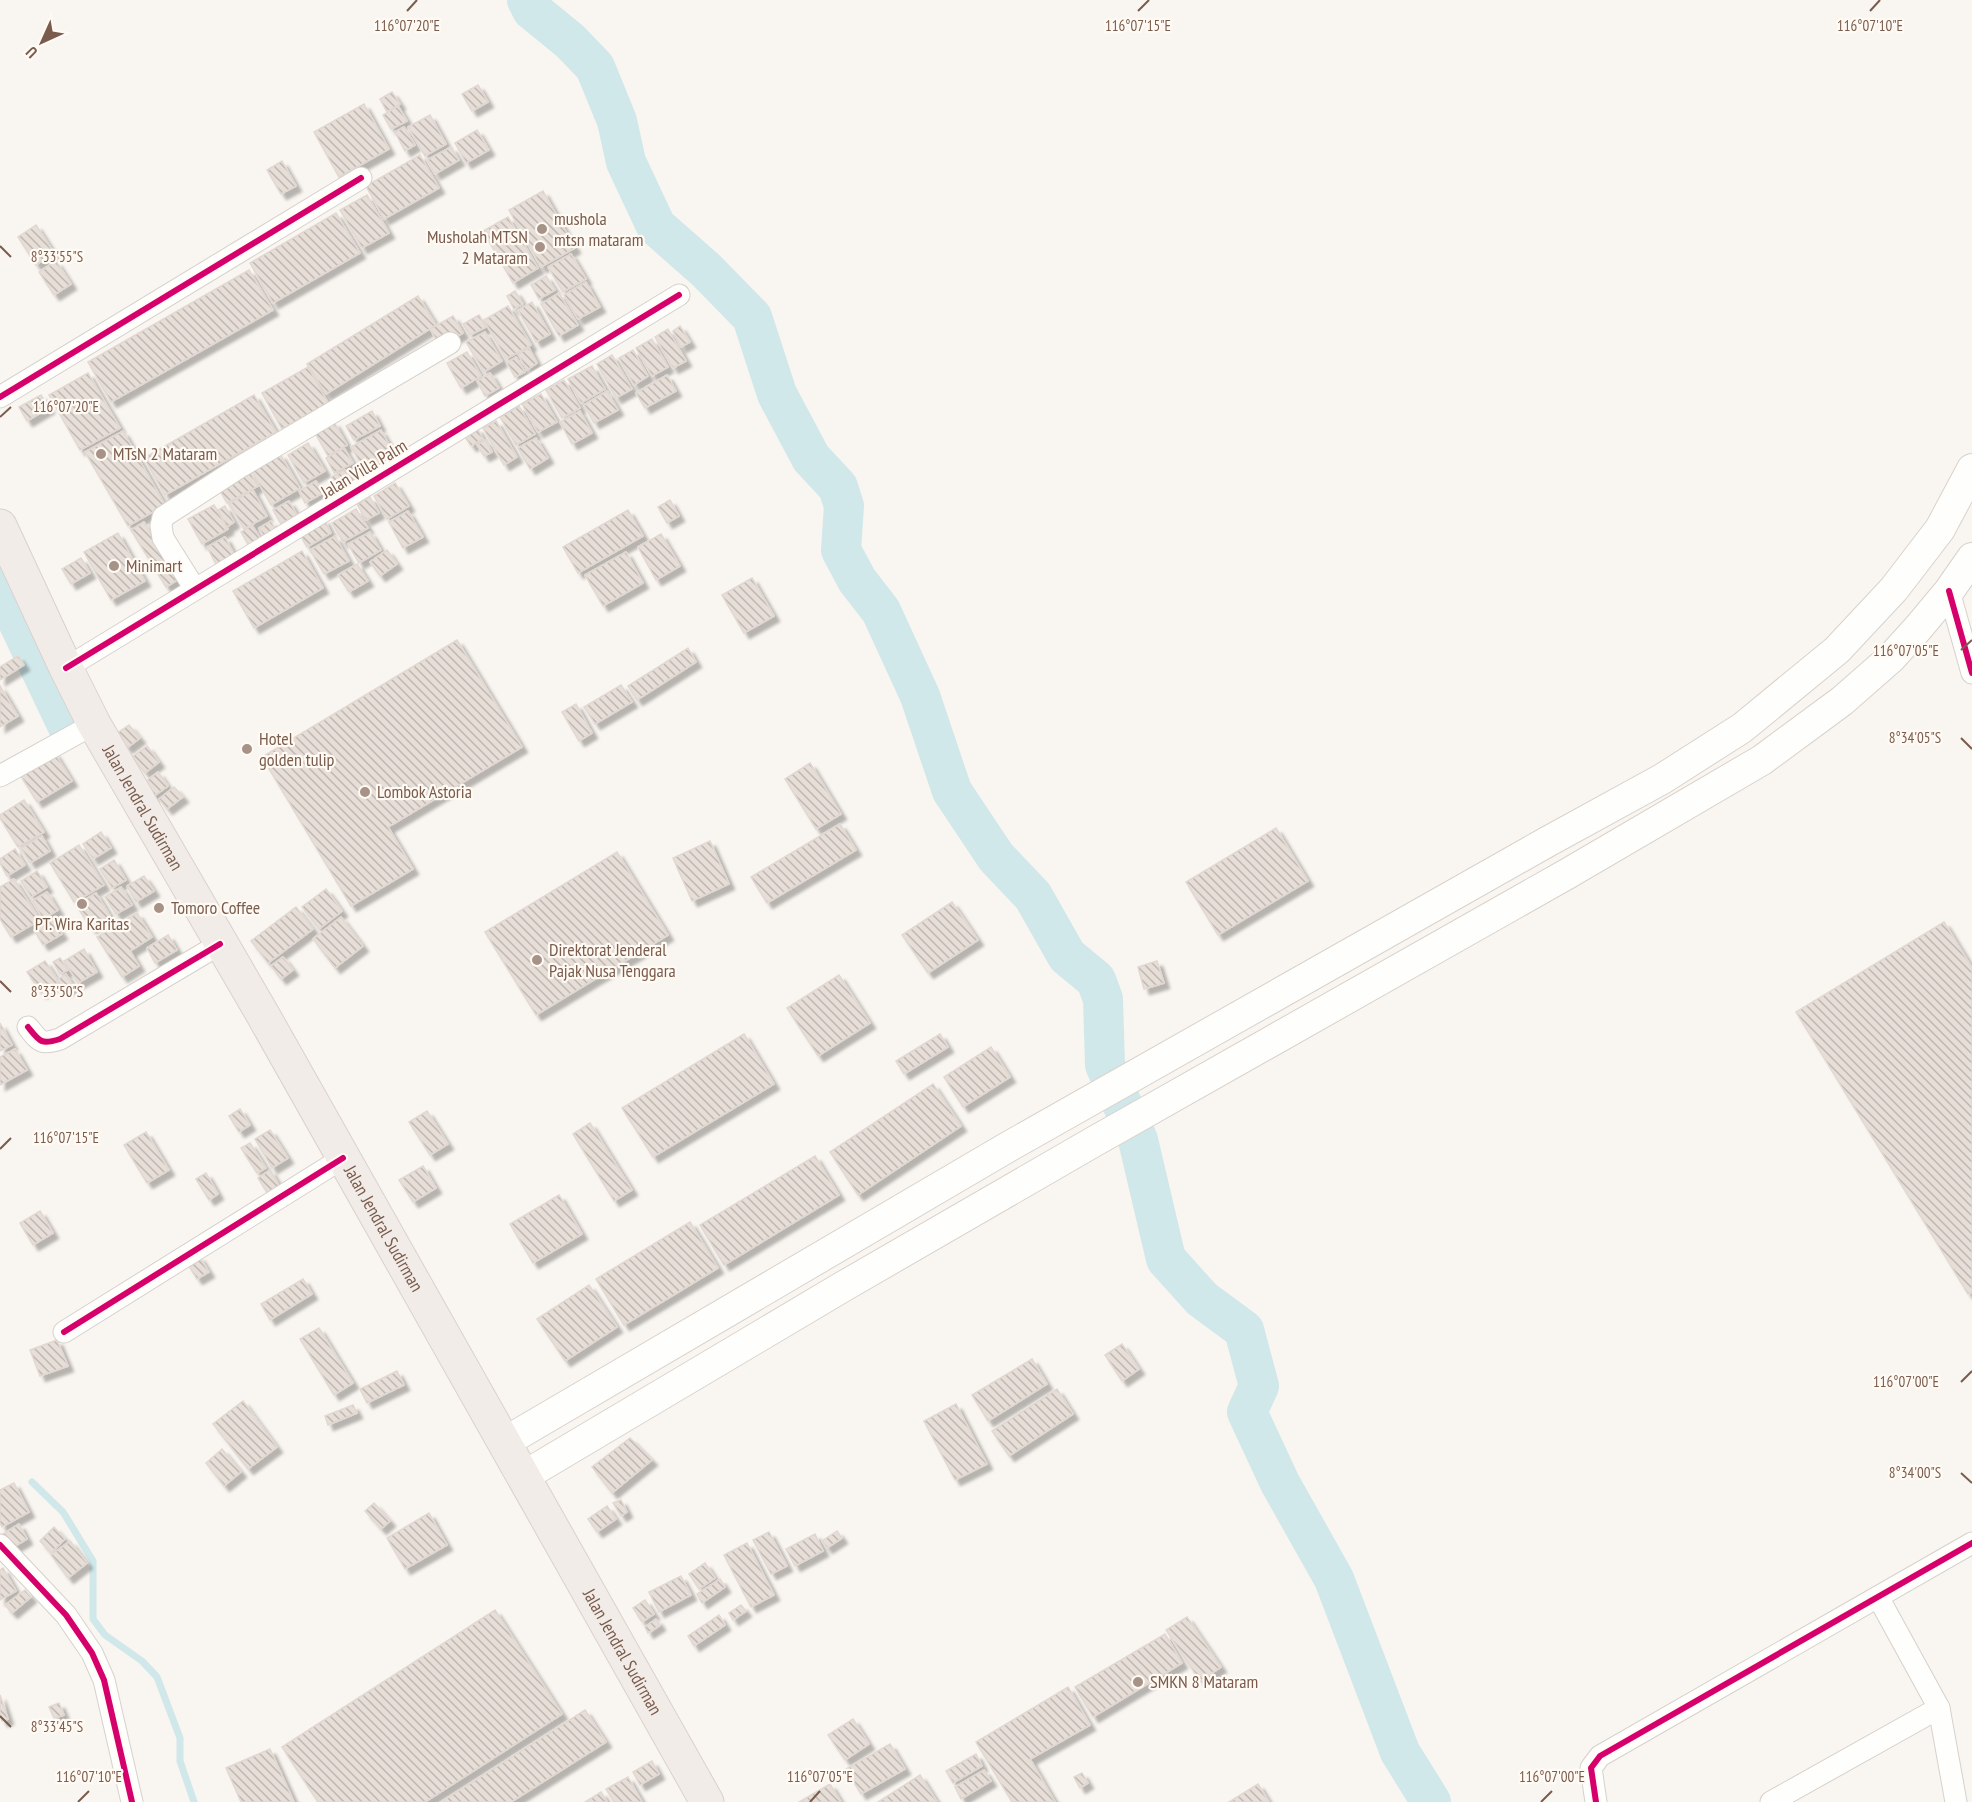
<svg xmlns="http://www.w3.org/2000/svg" width="1972" height="1802" viewBox="0 0 1972 1802" font-family="'PT Sans Narrow',sans-serif">
<style>
.lines{fill:none;stroke-linecap:round;stroke-linejoin:round}
.stream{stroke:#d0e8ea;stroke-width:7}
.river{stroke:#d0e8ea;stroke-width:40}
.building{fill:url(#building-back-hatch);stroke:#e2d8d2;stroke-width:1.5;filter:url(#shadow)}
.minor-casing{stroke:#d7d1cb;stroke-width:23}
.secondary-casing{stroke:#d9d2cb;stroke-width:32}
.trunk-casing{stroke:#dad1cc;stroke-width:35}
.minor{stroke:#fefefd;stroke-width:21}
.secondary{stroke:#fefefd;stroke-width:30}
.trunk{stroke:#f2ece8;stroke-width:33}
.cycleway-casing{stroke:#fffaf3;stroke-width:10}
.cycleway{stroke:#d6006c;stroke-width:6}
.ticks{fill:none;stroke:#7a5c4d;stroke-width:2}
.poi-dot{fill:#a69286;stroke:#fffaf3;stroke-width:2}
.labels{text-anchor:middle;stroke-width:4.5;stroke-linejoin:round;paint-order:stroke}
.poi-label{font-size:18px;fill:#7a5c4d;stroke:#fffaf3;text-anchor:start}
.street-label{font-size:18px;fill:#7a5c4d;stroke:#fffaf3}
.ticks-label{font-size:15px;text-anchor:middle;fill:#7a5c4d;stroke:#fffaf3;stroke-width:4.5;stroke-linejoin:round;paint-order:stroke}
</style>
<defs>
<pattern id="building-back-hatch" width="6" height="6" patternUnits="userSpaceOnUse" patternTransform="scale(1.5)"><rect width="6" height="6" fill="#e6ded7"/><path d="M-1 5l2 2M0 0l6 6M5-1l2 2" fill="none" stroke="#bfb7b1"/></pattern>
<filter id="shadow"><feDropShadow dx="5.5" dy="5.5" stdDeviation="1.5" flood-color="#0004"/></filter>
</defs>
<rect width="100%" height="100%" fill="#f9f5f0"/>
<g class="lines">
<!-- stream -->
<path class="stream" d="M32 1482 63 1512 93 1561V1619L105 1635 142 1661 157 1677 180 1738V1761L194 1802"/>
<!-- river -->
<g class="river">
<path d="M527 0 532 10 570 41 595 67 617 121 626 162 656 226 706 270 752 317 777 394 811 458 838 487 844 506 841 550 857 580 881 611 920 696 952 791 996 857 1033 896 1067 956 1096 980 1103 999 1105 1065 1138 1140 1166 1259 1202 1299 1244 1330 1259 1386 1247 1412 1280 1483 1334 1579 1400 1752 1431 1802"/>
<path d="M0 584 68 727"/>
</g>
</g>
<!-- building -->
<g class="building">
<path d="M478 85 488 102 472 111 462 94Z"/>
<path d="M392 92 400 104 387 112 380 99Z"/>
<path d="M364 104 389 149 339 177 314 132Z"/>
<path d="M398 106 407 121 391 129 383 115Z"/>
<path d="M430 115 446 144 425 156 408 127Z"/>
<path d="M404 127 415 145 405 151 395 132Z"/>
<path d="M477 130 489 150 466 163 455 143Z"/>
<path d="M451 147 459 160 435 174 427 160Z"/>
<path d="M420 155 439 188 384 219 366 186Z"/>
<path d="M282 161 296 186 281 194 267 170Z"/>
<path d="M543 191 575 248 541 267 509 210Z"/>
<path d="M367 195 389 233 362 248 340 210Z"/>
<path d="M336 213 360 253 273 303 250 263Z"/>
<path d="M508 217 538 268 513 283 483 231Z"/>
<path d="M36 225 54 253 36 265 18 237Z"/>
<path d="M571 254 586 279 563 292 548 267Z"/>
<path d="M56 261 71 284 54 295 39 272Z"/>
<path d="M249 270 273 310 111 402 88 362Z"/>
<path d="M546 276 555 290 539 299 531 285Z"/>
<path d="M586 282 600 307 578 319 564 295Z"/>
<path d="M515 291 523 304 514 309 507 296Z"/>
<path d="M559 293 578 325 559 336 541 304Z"/>
<path d="M418 296 436 325 326 394 307 364Z"/>
<path d="M532 302 550 334 536 342 518 310Z"/>
<path d="M508 306 531 345 506 359 484 320Z"/>
<path d="M479 315 486 327 470 335 463 324Z"/>
<path d="M453 316 463 333 440 346 430 329Z"/>
<path d="M680 326 690 342 681 347 673 331Z"/>
<path d="M668 329 686 361 673 368 655 337Z"/>
<path d="M485 332 502 361 484 372 466 342Z"/>
<path d="M652 339 668 367 652 376 636 348Z"/>
<path d="M529 348 537 363 527 370 518 354Z"/>
<path d="M633 350 648 376 634 385 619 358Z"/>
<path d="M467 352 481 376 461 388 447 363Z"/>
<path d="M612 355 632 389 616 398 597 364Z"/>
<path d="M516 357 525 372 515 377 507 363Z"/>
<path d="M592 366 605 389 581 403 568 379Z"/>
<path d="M308 367 328 403 282 429 262 393Z"/>
<path d="M88 373 120 428 80 450 49 395Z"/>
<path d="M490 373 499 388 485 396 477 381Z"/>
<path d="M667 375 676 391 645 408 636 393Z"/>
<path d="M564 380 580 408 562 418 546 390Z"/>
<path d="M607 391 618 410 594 423 584 405Z"/>
<path d="M541 394 557 422 538 432 522 404Z"/>
<path d="M41 395 49 408 27 421 19 407Z"/>
<path d="M254 395 276 432 165 495 144 458Z"/>
<path d="M519 406 535 434 516 445 500 417Z"/>
<path d="M372 411 380 426 354 440 346 426Z"/>
<path d="M580 411 592 433 572 444 560 422Z"/>
<path d="M496 421 517 457 504 465 483 428Z"/>
<path d="M334 422 347 445 328 456 315 433Z"/>
<path d="M477 428 483 439 471 446 464 435Z"/>
<path d="M381 430 397 459 368 476 351 447Z"/>
<path d="M123 431 165 505 128 526 85 452Z"/>
<path d="M536 438 548 458 530 469 518 448Z"/>
<path d="M485 440 492 452 484 456 477 445Z"/>
<path d="M308 443 325 471 304 483 288 455Z"/>
<path d="M344 448 353 463 334 473 326 458Z"/>
<path d="M280 454 300 488 271 505 251 470Z"/>
<path d="M345 470 353 483 339 491 331 477Z"/>
<path d="M250 472 258 486 227 503 219 489Z"/>
<path d="M316 481 323 493 305 503 299 491Z"/>
<path d="M395 483 409 506 387 519 374 496Z"/>
<path d="M253 490 267 516 244 529 229 504Z"/>
<path d="M370 497 379 513 366 520 357 504Z"/>
<path d="M670 500 679 516 667 523 658 507Z"/>
<path d="M289 501 297 515 281 524 273 510Z"/>
<path d="M214 505 228 529 202 544 188 519Z"/>
<path d="M225 506 234 522 227 527 218 510Z"/>
<path d="M356 509 368 528 343 542 332 523Z"/>
<path d="M628 510 643 536 578 573 563 547Z"/>
<path d="M408 511 423 537 403 548 389 522Z"/>
<path d="M324 519 331 533 307 547 299 533Z"/>
<path d="M271 521 277 533 266 540 259 528Z"/>
<path d="M144 522 179 579 166 587 131 530Z"/>
<path d="M252 525 261 540 249 546 241 532Z"/>
<path d="M370 532 381 550 359 563 348 544Z"/>
<path d="M118 533 145 581 111 600 84 552Z"/>
<path d="M661 534 680 566 656 580 638 547Z"/>
<path d="M335 536 349 561 324 574 310 550Z"/>
<path d="M225 537 235 556 217 566 207 547Z"/>
<path d="M387 550 397 564 380 576 370 562Z"/>
<path d="M302 551 323 588 254 628 233 591Z"/>
<path d="M626 552 643 583 603 606 585 575Z"/>
<path d="M81 558 90 573 71 584 62 569Z"/>
<path d="M357 564 368 581 349 592 338 575Z"/>
<path d="M752 578 774 616 744 633 722 595Z"/>
<path d="M457 640 522 747 388 827 413 869 351 906 262 757Z"/>
<path d="M688 648 696 662 637 700 628 686Z"/>
<path d="M18 656 24 665 0 680V667Z"/>
<path d="M621 685 632 702 595 724 584 707Z"/>
<path d="M0 686 18 716 0 727Z"/>
<path d="M576 704 592 733 579 741 562 712Z"/>
<path d="M129 725 140 738 127 748 116 734Z"/>
<path d="M147 746 159 762 145 773 132 757Z"/>
<path d="M54 752 72 781 37 802 19 773Z"/>
<path d="M810 763 841 814 816 829 785 779Z"/>
<path d="M158 772 168 786 151 798 141 785Z"/>
<path d="M174 787 183 797 167 809 159 799Z"/>
<path d="M24 800 44 832 18 847 0 818V815Z"/>
<path d="M840 824 856 850 767 903 751 877Z"/>
<path d="M1276 828 1308 881 1218 935 1186 882Z"/>
<path d="M101 832 111 848 93 859 83 844Z"/>
<path d="M42 836 50 851 30 863 21 848Z"/>
<path d="M710 841 729 884 692 901 673 858Z"/>
<path d="M79 845 104 885 74 902 50 863Z"/>
<path d="M15 849 25 865 7 876 0 863V859Z"/>
<path d="M617 852 668 935 536 1015 485 932Z"/>
<path d="M114 860 126 880 112 888 100 869Z"/>
<path d="M37 871 47 887 31 897 21 881Z"/>
<path d="M144 876 154 891 136 902 127 886Z"/>
<path d="M14 879 40 920 11 937 0 919V887Z"/>
<path d="M121 887 132 905 116 914 105 897Z"/>
<path d="M326 889 342 911 319 929 302 907Z"/>
<path d="M47 892 58 910 43 919 32 901Z"/>
<path d="M96 893 110 916 91 928 76 905Z"/>
<path d="M952 902 978 940 928 973 902 935Z"/>
<path d="M296 907 313 929 268 963 251 941Z"/>
<path d="M137 913 152 937 130 951 139 966 122 977 97 937Z"/>
<path d="M341 917 363 946 335 968 313 939Z"/>
<path d="M52 919 62 934 43 945 34 930Z"/>
<path d="M1944 922 1972 968V1292L1968 1294 1796 1012Z"/>
<path d="M168 935 177 950 155 963 147 948Z"/>
<path d="M84 949 97 972 78 983 64 961Z"/>
<path d="M283 957 293 970 281 979 271 966Z"/>
<path d="M60 958 68 970 60 974 53 962Z"/>
<path d="M45 961 59 982 41 993 27 972Z"/>
<path d="M1157 961 1164 983 1144 989 1138 967Z"/>
<path d="M66 974 73 986 65 991 57 980Z"/>
<path d="M839 975 870 1023 818 1056 787 1008Z"/>
<path d="M0 1023 12 1045 0 1051Z"/>
<path d="M744 1034 774 1084 653 1157 622 1108Z"/>
<path d="M940 1034 948 1047 904 1074 896 1061Z"/>
<path d="M991 1047 1010 1077 963 1107 944 1077Z"/>
<path d="M15 1049 27 1070 0 1085V1057Z"/>
<path d="M933 1084 961 1126 858 1195 830 1152Z"/>
<path d="M240 1109 250 1125 239 1132 229 1116Z"/>
<path d="M427 1111 448 1144 430 1155 409 1122Z"/>
<path d="M590 1123 632 1190 614 1201 573 1134Z"/>
<path d="M270 1130 288 1158 272 1168 255 1139Z"/>
<path d="M146 1132 169 1170 147 1183 124 1145Z"/>
<path d="M250 1143 266 1168 257 1173 241 1148Z"/>
<path d="M815 1156 839 1195 724 1265 700 1225Z"/>
<path d="M423 1166 436 1188 413 1202 399 1180Z"/>
<path d="M270 1170 280 1187 268 1194 258 1178Z"/>
<path d="M206 1173 218 1194 209 1200 196 1179Z"/>
<path d="M559 1195 582 1234 533 1263 510 1224Z"/>
<path d="M40 1211 53 1233 33 1245 20 1223Z"/>
<path d="M690 1222 718 1268 624 1325 596 1279Z"/>
<path d="M199 1256 209 1272 197 1279 187 1263Z"/>
<path d="M303 1279 312 1294 270 1320 261 1304Z"/>
<path d="M589 1285 617 1327 565 1361 537 1319Z"/>
<path d="M319 1328 353 1383 334 1395 300 1339Z"/>
<path d="M57 1340 68 1366 40 1376 30 1350Z"/>
<path d="M1122 1344 1139 1369 1122 1381 1105 1355Z"/>
<path d="M1032 1359 1047 1384 988 1421 972 1395Z"/>
<path d="M397 1371 404 1385 367 1403 360 1389Z"/>
<path d="M1057 1389 1073 1414 1009 1456 992 1431Z"/>
<path d="M243 1401 277 1447 248 1469 213 1424Z"/>
<path d="M956 1404 987 1464 955 1480 924 1421Z"/>
<path d="M353 1405 357 1413 328 1425 325 1416Z"/>
<path d="M630 1438 652 1460 612 1493 592 1467Z"/>
<path d="M222 1449 241 1472 224 1486 206 1463Z"/>
<path d="M14 1483 29 1512 2 1527 0 1523V1490Z"/>
<path d="M621 1500 627 1512 621 1516 613 1503Z"/>
<path d="M374 1503 390 1521 381 1529 365 1511Z"/>
<path d="M607 1506 616 1519 597 1532 588 1519Z"/>
<path d="M429 1513 447 1545 405 1569 387 1538Z"/>
<path d="M19 1524 27 1539 12 1548 3 1534Z"/>
<path d="M54 1527 65 1539 51 1553 40 1541Z"/>
<path d="M837 1531 842 1538 827 1548 822 1541Z"/>
<path d="M769 1532 787 1566 771 1574 753 1540Z"/>
<path d="M815 1534 823 1551 795 1566 786 1549Z"/>
<path d="M70 1541 87 1563 68 1578 51 1555Z"/>
<path d="M747 1543 774 1595 751 1607 724 1555Z"/>
<path d="M705 1563 715 1578 699 1589 689 1574Z"/>
<path d="M3 1568 16 1591 0 1600V1570Z"/>
<path d="M681 1576 691 1595 659 1612 649 1592Z"/>
<path d="M720 1579 725 1587 702 1603 697 1594Z"/>
<path d="M25 1590 31 1597 12 1613 5 1605Z"/>
<path d="M645 1600 654 1614 642 1622 633 1608Z"/>
<path d="M741 1605 746 1611 733 1620 729 1613Z"/>
<path d="M495 1610 562 1714 425 1802H318L282 1747Z"/>
<path d="M719 1615 725 1625 694 1646 688 1636Z"/>
<path d="M1187 1617 1221 1667 1200 1681 1166 1630Z"/>
<path d="M656 1619 660 1625 648 1633 645 1627Z"/>
<path d="M1165 1634 1182 1663 1093 1717 1075 1687Z"/>
<path d="M1068 1687 1090 1725 1030 1759 1055 1802H1012L976 1742Z"/>
<path d="M0 1695 8 1719 2 1721 0 1716Z"/>
<path d="M59 1703 64 1715 54 1718 49 1707Z"/>
<path d="M585 1710 606 1742 511 1802H441Z"/>
<path d="M853 1719 869 1744 845 1760 828 1735Z"/>
<path d="M890 1744 905 1769 861 1794 846 1769Z"/>
<path d="M270 1749 294 1802H241L226 1768Z"/>
<path d="M976 1754 982 1766 953 1783 946 1771Z"/>
<path d="M652 1761 659 1774 640 1785 633 1772Z"/>
<path d="M984 1770 991 1781 961 1799 955 1787Z"/>
<path d="M1082 1773 1088 1783 1080 1788 1074 1777Z"/>
<path d="M920 1775 937 1802H878Z"/>
<path d="M628 1777 642 1802H614L606 1789Z"/>
<path d="M830 1784 841 1802H799Z"/>
<path d="M1258 1784 1269 1802H1229Z"/>
<path d="M601 1792 607 1802H585Z"/>
</g>
<g class="lines">
<defs>
<g id="minor">
<path d="M0 397 361 178"/>
<path d="M195 589 163 538 161 526 163 517 240 467 450 343"/>
<path d="M1949 591 1972 673"/>
<path d="M66 668 679 295"/>
<path d="M0 776 94 724"/>
<path d="M28 1027C40 1042 41 1045 60 1039L220 944"/>
<path d="M64 1332 343 1158"/>
<path d="M0 1545 66 1615 92 1653 104 1680 132 1802"/>
<path d="M1878 1597 1939 1708 1956 1802"/>
<path d="M1596 1802 1591 1768 1600 1756 1972 1543"/>
<path d="M1771 1802 1939 1708"/>
</g>
<g id="secondary">
<path d="M505 1442 1008 1147 1547 842 1662 779 1742 728 1837 650 1894 589 1940 529 1972 469"/>
<path d="M524 1476 844 1286 1095 1141 1567 874 1762 760 1842 701 1891 658 1919 627 1949 591 1972 558"/>
</g>
<g id="trunk">
<path id="s1" d="M0 526 66 668 94 724 263 1015 707 1802"/>
</g>
</defs>
<!-- minor casing -->
<use href="#minor" class="minor-casing"/>
<!-- secondary casing -->
<use href="#secondary" class="secondary-casing"/>
<!-- trunk casing -->
<use href="#trunk" class="trunk-casing"/>
<!-- minor -->
<use href="#minor" class="minor"/>
<!-- secondary -->
<use href="#secondary" class="secondary"/>
<!-- trunk -->
<use href="#trunk" class="trunk"/>
<defs>
<g id="cycleway">
<path d="M0 397 361 178"/>
<path d="M1949 591 1972 673"/>
<path d="M66 668 679 295"/>
<path d="M28 1027C40 1042 41 1045 60 1039L220 944"/>
<path d="M64 1332 343 1158"/>
<path d="M0 1545 66 1615 92 1653 104 1680 132 1802"/>
<path d="M1596 1802 1591 1768 1600 1756 1972 1543"/>
</g>
</defs>
<!-- cycleway casing -->
<use href="#cycleway" class="cycleway-casing"/>
<!-- cycleway -->
<use href="#cycleway" class="cycleway"/>
</g>
<!-- ticks -->
<path class="ticks" d="M407 11 417 0M1138 11 1149 0M1870 11 1880 0M0 246 11 257M0 417 11 407M1961 650 1972 640M1961 738 1972 749M0 981 11 992M0 1149 11 1138M1961 1382 1972 1371M1961 1473 1972 1483M0 1716 11 1727M78 1802 89 1791M810 1802 820 1791M1541 1802 1552 1791"/>
<!-- markers -->
<g class="poi-dot">
<circle cx="542" cy="229" r="6"/>
<circle cx="540" cy="247" r="6"/>
<circle cx="101" cy="454" r="6"/>
<circle cx="114" cy="566" r="6"/>
<circle cx="247" cy="749" r="6"/>
<circle cx="365" cy="792" r="6"/>
<circle cx="82" cy="904" r="6"/>
<circle cx="159" cy="908" r="6"/>
<circle cx="537" cy="960" r="6"/>
<circle cx="1138" cy="1682" r="6"/>
</g>
<g class="labels">
<!-- poi labels -->
<g class="poi-label">
<text x="554" y="225">mushola<tspan x="554" dy="21">mtsn mataram</tspan></text>
<text x="528" y="243" text-anchor="end">Musholah MTSN<tspan x="528" dy="21">2 Mataram</tspan></text>
<text x="113" y="460">MTsN 2 Mataram</text>
<text x="126" y="572">Minimart</text>
<text x="259" y="745">Hotel<tspan x="259" dy="21">golden tulip</tspan></text>
<text x="377" y="798">Lombok Astoria</text>
<text x="171" y="914">Tomoro Coffee</text>
<text x="82" y="930" text-anchor="middle">PT. Wira Karitas</text>
<text x="549" y="956">Direktorat Jenderal<tspan x="549" dy="21">Pajak Nusa Tenggara</tspan></text>
<text x="1150" y="1688">SMKN 8 Mataram</text>
</g>
<!-- street labels -->
<g class="street-label">
<text transform="translate(364 469) rotate(-31)" y="6">Jalan Villa Palm</text>
<text dy="6" stroke="none"><textPath href="#s1" startOffset="316">Jalan Jendral Sudirman</textPath></text>
<text dy="6" stroke="none"><textPath href="#s1" startOffset="801">Jalan Jendral Sudirman</textPath></text>
<text dy="6" stroke="none"><textPath href="#s1" startOffset="1287">Jalan Jendral Sudirman</textPath></text>
</g>
</g>
<g class="ticks-label">
<text x="407" y="31">116°07'20"E</text>
<text x="1138" y="31">116°07'15"E</text>
<text x="1870" y="31">116°07'10"E</text>
<text x="57" y="262">8°33'55"S</text>
<text x="66" y="412">116°07'20"E</text>
<text x="1906" y="656">116°07'05"E</text>
<text x="1915" y="743">8°34'05"S</text>
<text x="57" y="997">8°33'50"S</text>
<text x="66" y="1143">116°07'15"E</text>
<text x="1906" y="1387">116°07'00"E</text>
<text x="1915" y="1478">8°34'00"S</text>
<text x="57" y="1732">8°33'45"S</text>
<text x="89" y="1782">116°07'10"E</text>
<text x="820" y="1782">116°07'05"E</text>
<text x="1552" y="1782">116°07'00"E</text>
</g>
<!-- north arrow -->
<g transform="translate(42 42) rotate(225)" stroke="#fffaf3" stroke-width="4.5" paint-order="stroke">
<path d="M0-4.5L10 22L0 15L-10 22Z" fill="#7a5c4d"/>
<text y="-9" font-size="16" font-weight="bold" text-anchor="middle" fill="#7a5c4d">U</text>
</g>
</svg>
